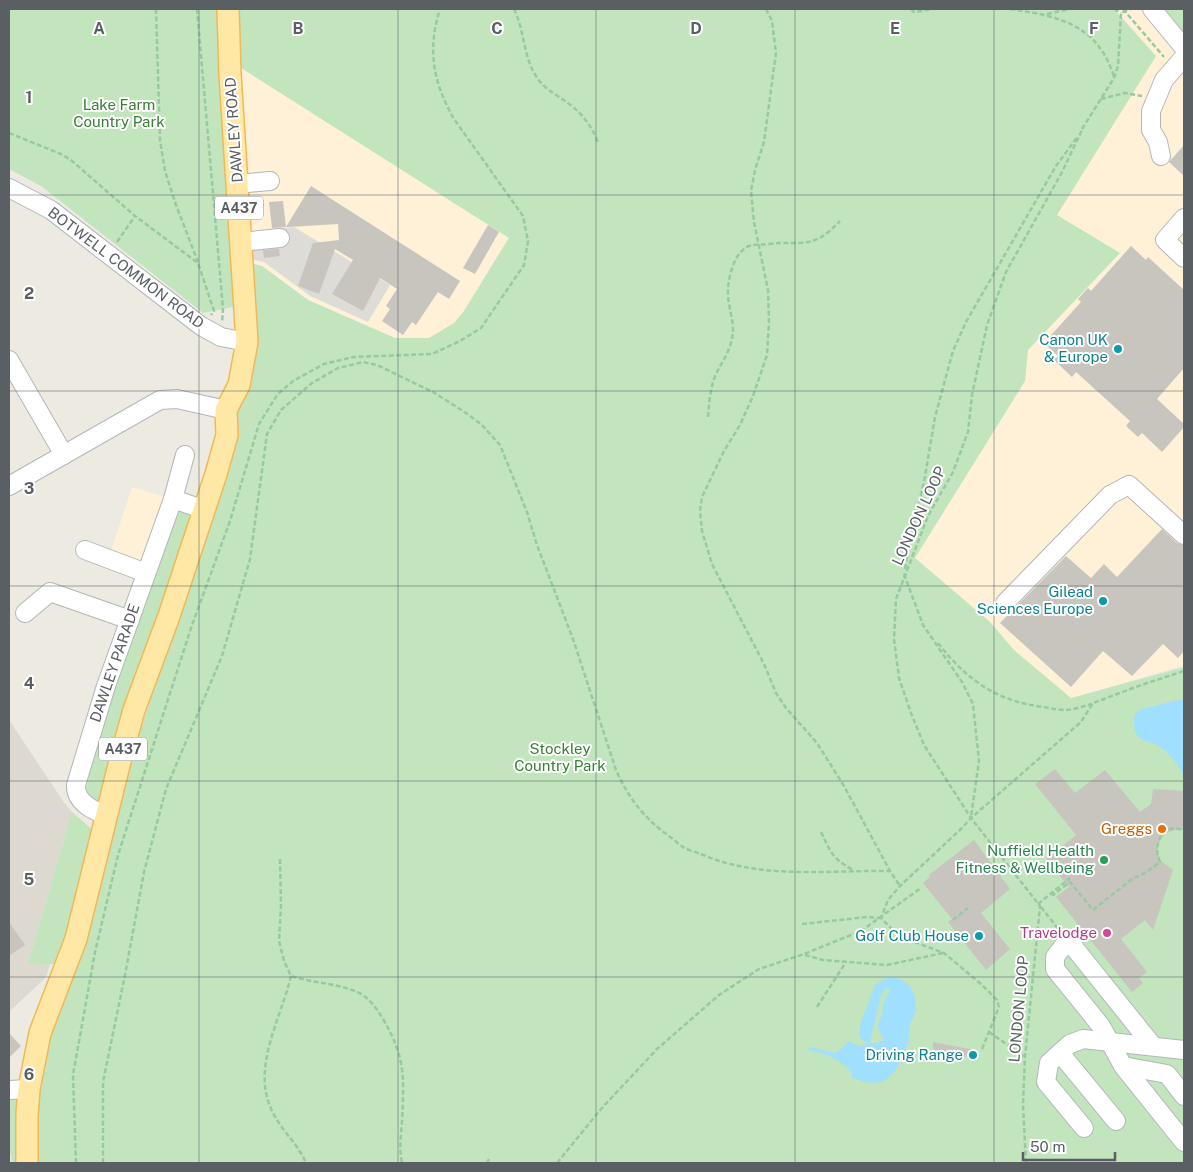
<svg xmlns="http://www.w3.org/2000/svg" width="1193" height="1172" viewBox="0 0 1193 1172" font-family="'Public Sans',sans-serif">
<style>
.commercial{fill:#fef1d7}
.industrial{fill:#dedcd7}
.education{fill:#ddd9d0}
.green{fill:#c2e5be}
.water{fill:#a0dfff}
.building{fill:#c8c5bf}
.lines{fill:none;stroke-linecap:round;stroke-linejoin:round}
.minor-casing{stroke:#b3b6ba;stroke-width:20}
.major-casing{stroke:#f2b857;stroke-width:24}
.path{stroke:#98c9a1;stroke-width:2.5;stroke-dasharray:5 2.5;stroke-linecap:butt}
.minor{stroke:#fff;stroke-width:18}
.major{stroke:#ffe8a5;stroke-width:21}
.grid{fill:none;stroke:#5a5f63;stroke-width:1;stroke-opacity:0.55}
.culture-dot{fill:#0f9aa8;stroke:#fff;stroke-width:2}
.food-dot{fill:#e8710a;stroke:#fff;stroke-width:2}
.leisure-dot{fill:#2e9e5b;stroke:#fff;stroke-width:2}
.hotel-dot{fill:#d1479c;stroke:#fff;stroke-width:2}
.labels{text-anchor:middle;stroke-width:4;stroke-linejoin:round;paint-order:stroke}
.shield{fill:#fff;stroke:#8c8f92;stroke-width:1}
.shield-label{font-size:14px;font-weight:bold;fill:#5a5f63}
.park-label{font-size:15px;fill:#378133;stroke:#fff}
.street-label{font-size:15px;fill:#5a5f63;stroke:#fff}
.culture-label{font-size:15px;fill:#0d838f;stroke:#fff;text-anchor:end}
.food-label{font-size:15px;fill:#c56008;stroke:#fff;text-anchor:end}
.leisure-label{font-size:15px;fill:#27864d;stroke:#fff;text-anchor:end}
.hotel-label{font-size:15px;fill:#b23c85;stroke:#fff;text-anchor:end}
.grid-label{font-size:16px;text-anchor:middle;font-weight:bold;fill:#5a5f63;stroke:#fff;stroke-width:4;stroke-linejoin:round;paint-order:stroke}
</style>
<rect width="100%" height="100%" fill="#edeae2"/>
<!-- commercial -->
<g class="commercial">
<path d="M1114 9H1184V665L1071 699 1014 650 990 622 915 558 1024 381 1028 350 1119 253 1056 215 1156 56Z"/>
<path d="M233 62 509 237 464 311 454 323 429 338H395L308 300 262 266 243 261Z"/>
<path d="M132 487 173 499 147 580 106 566Z"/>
</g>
<!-- industrial -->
<path class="industrial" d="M294 227 390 285 368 322 310 296 264 262 247 258 245 232Z"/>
<!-- education -->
<path class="education" d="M9 720 65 804 72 812 28 963 50 965 46 977 9 1012Z"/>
<!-- green -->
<g class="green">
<path d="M9 9H218L233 307 203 313 41 186 9 169Z"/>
<path d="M234 9H1114L1156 56 1057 215 1120 253 1028 350 1025 381 915 558 990 622 1014 650 1071 698 1184 667V1163H27V1115L110 820 231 462 244 362 243 261 262 266 308 300 395 338H429L454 323 464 311 509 238 238 66Z"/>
<path d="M1164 9H1184V36Z"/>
<path d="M173 499 205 510 104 804 90 800 85 793 130 620Z"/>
<path d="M72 812 95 832 79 907 57 963 47 965 28 963Z"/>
<path d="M15 1099 21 1104 23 1163H12L11 1154H9V1100Z"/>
</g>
<!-- water -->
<g class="water">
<path d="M1184 699V778C1180 764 1166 749 1153 743 1150 742 1147 742 1145 741 1133 736 1133 724 1135 714L1141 709Z"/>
<path d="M888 977C905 976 917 990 916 1007 916 1015 910 1021 909 1029 908 1033 909 1037 909 1040 908 1044 905 1048 904 1051 895 1079 881 1091 852 1077V1072C836 1057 828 1054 808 1050L809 1047 836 1053 850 1041 858 1046 884 1041C883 1036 878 1030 878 1026 878 1023 881 1018 882 1015 883 1006 883 999 890 992L888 988 885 989 881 995 870 1042 866 1043 860 1038 859 1033 861 1022 875 985Z"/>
</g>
<!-- building -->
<g class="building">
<path d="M1184 145V176L1169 162Z"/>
<path d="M311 186 460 281 449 299 438 292 416 325 412 322 403 335 382 321 390 309 386 306 397 289 380 278 363 311 332 294 353 260 335 249 319 294 298 286 313 243 339 240 338 224 272 228 269 202 283 201 286 227Z"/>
<path d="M488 225 499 232 475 274 463 268Z"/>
<path d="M1131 246 1146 260 1148 257 1184 290V368L1157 399 1184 424V427L1162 452 1142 433 1138 437 1126 426 1130 421 1076 372 1072 377 1054 360 1058 356 1044 343 1081 302 1078 299 1088 288 1091 291Z"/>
<path d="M279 249 280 256 264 258 263 250Z"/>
<path d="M1162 529 1177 543 1184 545V651L1178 658 1163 644 1132 676 1103 651 1071 687 1000 623 1066 556 1091 578 1104 564 1117 577Z"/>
<path d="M1055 769 1075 793 1105 770 1140 812 1151 804 1153 789 1184 791V830H1175L1167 833 1162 837 1158 845V853L1161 861 1173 870 1153 930 1145 920 1121 939 1147 972 1139 978 1143 983 1132 992 1056 897 1069 887 1046 859 1076 835 1035 784Z"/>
<path d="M974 840 1010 889 981 913 1010 949 986 970 948 922 952 919 923 883 930 877 929 875Z"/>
<path d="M9 922 25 945 9 956Z"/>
<path d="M9 1033 21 1046 9 1058Z"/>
<path d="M933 1042 975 1050 974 1058 933 1052Z"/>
</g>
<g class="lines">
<defs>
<g id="minor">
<path d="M1152 9 1184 48"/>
<path d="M1161 156 1158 142 1151 130V111L1164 80 1184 57"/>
<path d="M238 184 270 181"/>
<path d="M9 188 51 210 201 326 221 337 247 342"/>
<path d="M1184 218 1165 240 1184 258"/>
<path d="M241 242 280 238"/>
<path d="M9 360 64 455"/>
<path d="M9 486 160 400 177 399 226 410"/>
<path d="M173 499 205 510"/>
<path d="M85 550 146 573"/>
<path d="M1005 603 1110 495 1129 485 1184 535"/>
<path d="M25 613 50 592 130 620"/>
<path d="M107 815C93 811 75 802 76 785L106 686 173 499 185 455"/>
<path d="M1153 1046 1068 940 1055 957V969L1101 1026 1123 1066 1184 1142"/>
<path d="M1060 1053 1049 1063 1046 1082 1084 1128"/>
<path d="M1123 1066 1167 1074 1184 1096"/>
<path d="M9 1090 29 1089"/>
<path d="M1116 1121 1060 1053 1070 1044 1083 1039 1184 1050"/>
</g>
<path id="major" d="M27 1163V1115L29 1089 40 1033 76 939 120 761 134 710 169 616 216 474 227 435 226 410 239 385 247 342 230 74 228 9"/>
</defs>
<!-- minor casing -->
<use href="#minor" class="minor-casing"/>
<!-- major casing -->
<use href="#major" class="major-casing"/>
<!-- path -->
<g class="path">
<path d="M156 9 160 140 165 171 176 205 198 262"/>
<path d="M197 9 223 309 222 323"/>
<path d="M514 9C525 31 523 59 538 79 544 88 555 94 565 101 580 111 592 125 598 143"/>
<path d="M766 9 772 21 776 53 764 142 755 170 751 191 754 222 768 290 769 322 767 355 753 396 740 425 724 451 702 497 700 510 702 531 712 564 764 664 776 693 786 708 817 743 844 786 890 871"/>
<path d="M911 9 914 12 932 9"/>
<path d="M1010 9C1058 16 1098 24 1114 77"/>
<path d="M1114 9 1121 13"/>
<path d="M1123 9 1164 57"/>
<path d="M1047 14 1070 9"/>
<path d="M1101 99 1125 93 1142 96"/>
<path d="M1082 129 1114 78 1118 66 1121 13 1130 9"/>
<path d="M9 133 61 154 71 160 135 216 198 263 214 311 211 315"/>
<path d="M117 242 135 216"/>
<path d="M708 417C709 404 710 391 714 379 721 361 732 352 733 330 733 319 729 308 728 296 727 282 733 252 749 246 755 244 761 245 768 244 803 240 812 251 840 221"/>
<path d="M905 569 913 527 924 482 935 417 953 351 966 322 1056 166 1078 136"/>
<path d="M904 574 923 625 962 682 973 704 979 761 971 817"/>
<path d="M938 643C967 680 996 701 1043 707 1050 708 1058 710 1066 710 1074 710 1083 706 1092 704"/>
<path d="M821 832C831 853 832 858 853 870"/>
<path d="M280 859 281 906 279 941 284 961 291 976C312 983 336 983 357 992 369 997 377 1009 383 1019 406 1058 404 1078 402 1121 401 1135 399 1149 402 1163"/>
<path d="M1052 893 1053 895 1070 882 1093 910 1132 879 1145 873 1160 862C1152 846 1162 822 1182 830"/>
<path d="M1038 904 1070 878"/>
<path d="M1041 907 1059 930"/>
<path d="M953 920 968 908"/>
<path d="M802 924 867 917 880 918"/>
<path d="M805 955 823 960 887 965 943 953"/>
<path d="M291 976C281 1019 251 1067 272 1111 281 1130 298 1144 306 1163"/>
<path d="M817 1007 846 962"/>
<path d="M989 1032 1025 1057"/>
<path d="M982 1049 999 1007 997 1000 981 984 944 953 904 938 894 931 881 918 888 900 900 886 963 827 971 818 1081 722 1093 703 1144 684 1184 671"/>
<path d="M76 1163 73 1075 95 952 118 855 191 628 230 521 259 424 277 395 293 381 324 364 353 357 432 354 460 341 481 328 524 265 528 241 523 216 454 119C433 82 427 50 440 9"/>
<path d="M103 1163V1082L125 975 144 872 166 789 222 656 250 559 267 434 281 410 312 383 338 368 363 362 377 365 433 392 463 411 481 424 500 445 527 512 537 545 573 639 616 770C627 795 642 816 665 833 671 837 677 843 683 847 688 850 695 852 701 854 760 880 827 870 890 871L900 886"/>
<path d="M487 1163 489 1159"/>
<path d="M557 1163 601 1109 657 1049 719 995 759 969 804 954 861 931 921 888"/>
<path d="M1026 1163 1023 1105 1025 1057 1040 906 971 818 924 745 911 713 899 678 894 639 896 599 928 516 953 472 968 432 972 395 987 325 1006 272 1061 174 1082 130"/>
</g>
<!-- minor -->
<use href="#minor" class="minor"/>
<!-- major -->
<use href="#major" class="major"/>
</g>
<!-- grid -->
<path class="grid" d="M199 9V1163M398 9V1163M596 9V1163M795 9V1163M994 9V1163M9 195H1184M9 391H1184M9 586H1184M9 781H1184M9 977H1184"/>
<!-- markers -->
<g class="culture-dot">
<circle cx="1118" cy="349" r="5"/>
<circle cx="1103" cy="601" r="5"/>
<circle cx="979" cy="936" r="5"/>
<circle cx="973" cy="1055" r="5"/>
</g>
<circle class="food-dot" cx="1162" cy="829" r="5"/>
<circle class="leisure-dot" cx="1104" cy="860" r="5"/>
<circle class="hotel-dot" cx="1107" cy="933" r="5"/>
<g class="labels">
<!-- shield labels -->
<g class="shield">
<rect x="215" y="196.5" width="48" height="23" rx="4"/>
<rect x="99" y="737.5" width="48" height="23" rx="4"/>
</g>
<g class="shield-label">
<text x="239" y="213">A437</text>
<text x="123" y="754">A437</text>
</g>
<!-- park labels -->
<g class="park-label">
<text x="119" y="110">Lake Farm<tspan x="119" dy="17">Country Park</tspan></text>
<text x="560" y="754">Stockley<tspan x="560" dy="17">Country Park</tspan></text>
</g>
<!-- street labels -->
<g class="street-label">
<text transform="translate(234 130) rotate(-94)" y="5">DAWLEY ROAD</text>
<text transform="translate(126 268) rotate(37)" y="5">BOTWELL COMMON ROAD</text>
<text transform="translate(919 516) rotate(-65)" y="5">LONDON LOOP</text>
<text transform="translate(115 663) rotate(-71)" y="5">DAWLEY PARADE</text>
<text transform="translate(1019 1009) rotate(-85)" y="5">LONDON LOOP</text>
</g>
<!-- culture labels -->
<g class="culture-label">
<text x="1108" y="345">Canon UK<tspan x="1108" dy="17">&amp; Europe</tspan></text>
<text x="1093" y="597">Gilead<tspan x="1093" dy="17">Sciences Europe</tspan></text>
<text x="969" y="941">Golf Club House</text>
<text x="963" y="1060">Driving Range</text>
</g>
<!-- food labels -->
<g class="food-label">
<text x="1152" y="834">Greggs</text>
</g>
<!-- leisure labels -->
<g class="leisure-label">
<text x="1094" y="856">Nuffield Health<tspan x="1094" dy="17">Fitness &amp; Wellbeing</tspan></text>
</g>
<!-- hotel labels -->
<g class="hotel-label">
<text x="1097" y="938">Travelodge</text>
</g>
</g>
<g class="grid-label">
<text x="99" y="34">A</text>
<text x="298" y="34">B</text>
<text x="497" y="34">C</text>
<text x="696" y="34">D</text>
<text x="895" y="34">E</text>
<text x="1094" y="34">F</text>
<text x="29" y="103">1</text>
<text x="29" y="299">2</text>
<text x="29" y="494">3</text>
<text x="29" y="689">4</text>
<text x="29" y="885">5</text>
<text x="29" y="1080">6</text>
</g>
<!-- border -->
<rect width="1193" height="1172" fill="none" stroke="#5a5f63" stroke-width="20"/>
<!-- scale -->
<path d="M1023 1152v8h92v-8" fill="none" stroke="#5a5f63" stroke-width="2.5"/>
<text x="1030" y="1152" font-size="15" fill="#5a5f63" stroke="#ffffff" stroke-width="4" paint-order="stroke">50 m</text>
</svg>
